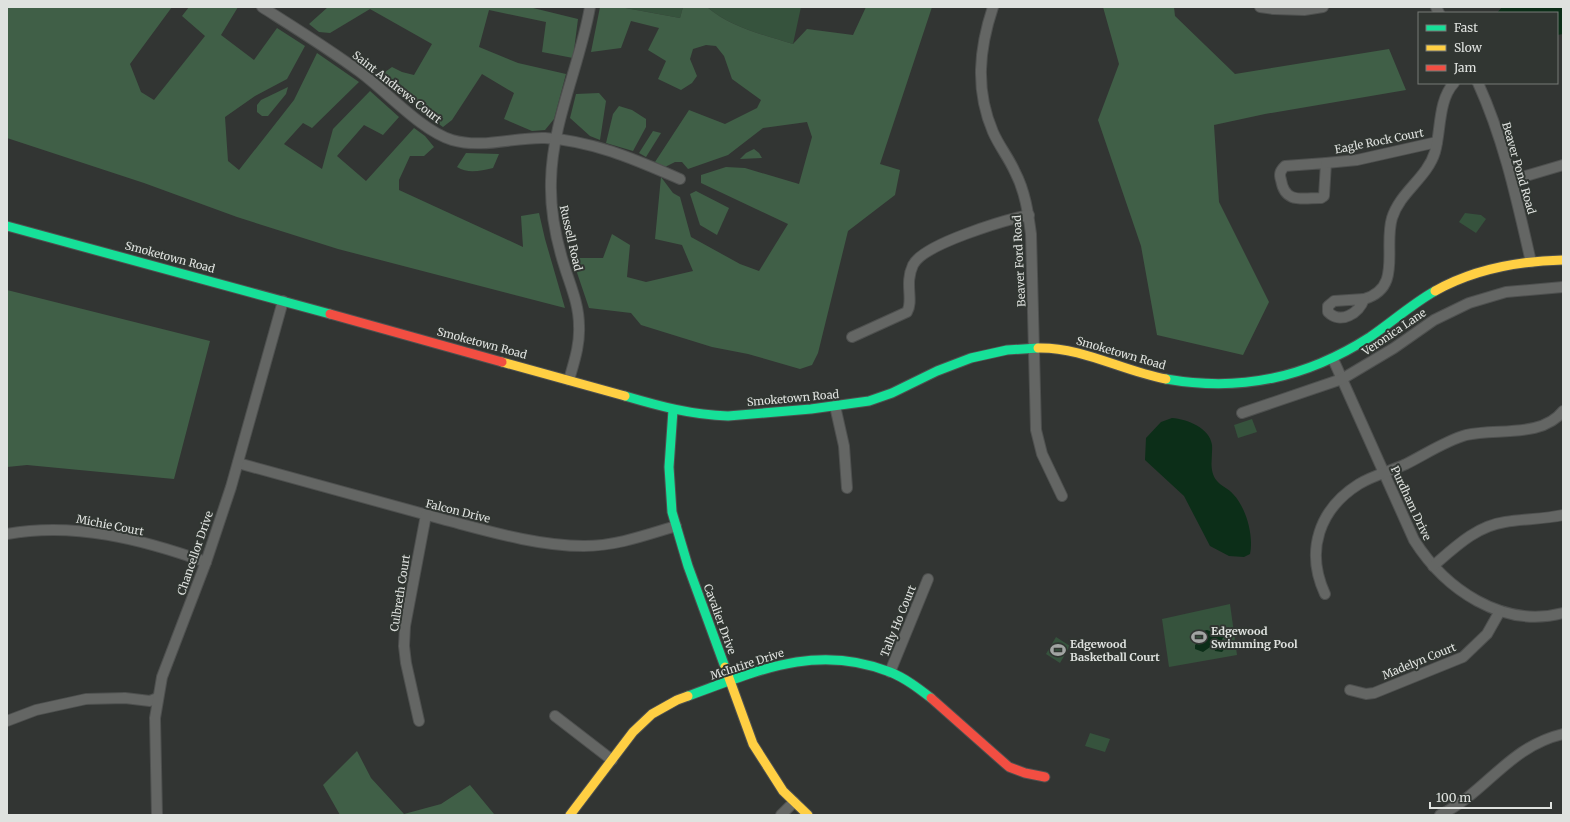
<svg xmlns="http://www.w3.org/2000/svg" width="1570" height="822" viewBox="0 0 1570 822" font-family="Merriweather,serif">
<style>
.green{fill:#36533d}
.forest{fill:#405f47}
.water{fill:#0c2e18}
.lines{fill:none;stroke-linecap:round;stroke-linejoin:round}
.street-casing{stroke:#4e504f;stroke-width:12}
.fast-casing{stroke:#4e504f;stroke-width:11}
.slow-casing{stroke:#4e504f;stroke-width:11}
.jam-casing{stroke:#4e504f;stroke-width:11}
.street{stroke:#646664;stroke-width:10}
.fast{stroke:#16e098;stroke-width:9}
.slow{stroke:#ffcf43;stroke-width:9}
.jam{stroke:#f24e42;stroke-width:9}
.labels{text-anchor:middle;stroke-width:4;stroke-linejoin:round;paint-order:stroke}
.street-label{font-size:11px;fill:#dfe2df;stroke:#313632}
.poi-label{font-size:11px;font-weight:bold;fill:#dfe2df;stroke:#313632;text-anchor:start}
</style>
<rect width="100%" height="100%" fill="#323533"/>
<!-- green -->
<g class="green">
<path d="M620 7H683L680 18Z"/>
<path d="M707 7H801L793 44C764 35 730 27 707 7Z"/>
<path d="M1465 213 1481 215 1486 219 1476 233 1459 222Z"/>
<path d="M1252 419 1257 432 1238 438 1234 425Z"/>
<path d="M1230 604 1237 655 1169 667 1162 619Z"/>
<path d="M1056 637 1070 646 1060 663 1046 654Z"/>
<path d="M1090 733 1110 739 1105 752 1085 746Z"/>
</g>
<!-- forest -->
<g class="forest">
<path d="M7 7H172L130 64 141 92 154 100 205 36 182 16 189 7H238L221 35 254 60 277 28 305 46 287 79 255 96 225 117 228 161 239 170 294 100 317 53 359 82 312 128 303 123 284 144 322 169 333 129 370 91 399 117 383 135 364 125 337 156 366 181 414 128 425 136 434 147 424 156H410L399 180V190L523 247 521 216 539 213 545 239 565 308 338 249 237 217 144 183 7 138Z"/>
<path d="M328 7H529L578 19 573 58 542 52 546 22 489 10 479 47 518 63 566 74 554 119 545 130 532 131 504 119 514 93 482 74 452 120 443 127 433 120 381 75 392 67 402 72 414 75 432 44 370 9 330 33 319 32 309 24Z"/>
<path d="M600 7H620L680 18 683 7H707C730 27 764 35 793 44L807 29 853 35 866 7H932L880 164 900 170 895 195 848 231 818 353 812 365 800 369 748 354 712 347 641 325 631 313 589 308 572 258H603L612 234 630 245 627 277 646 282 693 271 682 245 655 239 661 177 673 193 680 197 691 237 740 264 759 271 788 224 701 183V175L726 167 745 168 799 184 812 137 807 122 763 128 728 155 688 169 682 162H675L665 167 655 162 689 110 725 124 757 108 761 100 732 79 724 56 716 46 706 45 693 49 690 59 697 76 692 83 681 90 658 79 666 61 648 50 659 28 631 21 621 48 591 52Z"/>
<path d="M1103 7H1174L1175 16 1235 74 1389 49 1406 90 1265 114 1214 125 1219 202 1269 302 1243 355 1157 335 1141 246 1098 120 1119 64Z"/>
<path d="M288 87 286 94 268 116H262L257 112V105L261 100Z"/>
<path d="M599 93 606 101 600 140 590 136 570 118 576 94Z"/>
<path d="M619 106 632 110 646 119V127L633 151 606 143 613 114Z"/>
<path d="M653 131 661 133 646 157 639 153Z"/>
<path d="M754 149 759 153 762 158 740 159 746 153Z"/>
<path d="M466 153 499 154 493 168C480 171 468 174 457 167Z"/>
<path d="M696 191 729 208 717 235 700 225 690 194Z"/>
<path d="M7 290 210 341 174 479 27 465 7 467Z"/>
<path d="M357 751 371 778 404 814 441 804 470 785 494 814 340 815 323 785Z"/>
</g>
<!-- water -->
<g class="water">
<path d="M1502 7H1563V34L1557 35V13H1497Z"/>
<path d="M1172 418C1187 419 1210 428 1212 445 1213 457 1208 470 1217 481 1221 486 1229 489 1233 494 1246 507 1254 536 1250 554L1244 557 1229 556 1210 546 1184 496 1145 460 1146 438 1161 422Z"/>
<path d="M1221 628 1227 634 1222 639 1226 647 1222 652 1215 651 1213 645 1203 652 1195 649V645L1202 639 1201 635 1203 631 1207 630 1215 633Z"/>
</g>
<g class="lines">
<defs>
<g id="street">
<path d="M262 7C295 28 329 49 360 72 387 92 422 131 452 140 483 149 514 137 545 138 594 141 636 160 680 179"/>
<path d="M993 7C979 49 975 90 993 132 999 146 1009 158 1015 172 1025 191 1028 212 1031 234L1036 430 1042 454 1062 496"/>
<path d="M1260 7 1274 9 1273 7"/>
<path d="M1436 7 1439 13"/>
<path d="M1274 9 1304 10 1323 7"/>
<path d="M1478 83C1504 140 1517 201 1531 262"/>
<path d="M1326 163 1324 196 1321 198C1302 198 1285 204 1281 180 1279 174 1280 171 1285 166Z"/>
<path d="M1326 163 1357 160 1437 142"/>
<path d="M1512 180 1563 165"/>
<path d="M1364 299C1403 288 1383 248 1392 218 1400 192 1427 178 1435 152 1441 131 1438 100 1454 83"/>
<path d="M1364 299C1359 313 1341 325 1328 312V306L1334 301Z"/>
<path d="M852 337 907 312C914 300 904 284 913 265 923 244 1005 220 1029 215"/>
<path d="M1333 359 1414 540C1445 589 1502 629 1563 613"/>
<path d="M569 380C574 362 580 345 579 326 579 305 571 287 565 268 556 240 550 211 551 181 552 122 580 65 590 7"/>
<path d="M835 406 844 446 847 488"/>
<path d="M1242 413 1342 379 1394 348 1434 320 1469 303 1506 292 1563 287"/>
<path d="M238 463C306 482 374 501 442 519 488 531 537 546 584 546 616 546 646 535 676 526"/>
<path d="M7 534C75 522 141 539 206 562"/>
<path d="M1433 566C1454 548 1476 526 1505 522 1524 519 1544 519 1563 515"/>
<path d="M1325 594C1305 551 1319 509 1359 484 1374 475 1391 471 1406 464 1426 454 1445 441 1466 435 1497 428 1542 438 1563 411"/>
<path d="M890 672 928 579"/>
<path d="M1350 690 1366 694 1374 693 1463 657 1487 634 1500 611"/>
<path d="M555 716 612 760"/>
<path d="M7 721 36 710 86 699 125 698 150 701 157 698"/>
<path d="M419 721 406 663 404 646 405 626 426 515"/>
<path d="M157 815 155 718 162 677 206 562 231 487 283 301"/>
<path d="M781 815 794 802"/>
<path d="M1440 815C1487 792 1508 747 1563 734"/>
</g>
<g id="fast">
<path d="M7 226 330 314"/>
<path d="M1166 379C1241 392 1306 378 1370 337 1392 322 1412 304 1435 291"/>
<path d="M625 396C659 406 692 415 728 416L811 409 869 401 892 393 937 371 971 358 1007 350 1038 348"/>
<path d="M673 410 669 467 672 512 688 566 725 667"/>
<path d="M688 696C757 671 816 643 890 672 905 678 918 688 931 698"/>
</g>
<g id="slow">
<path d="M1435 291C1474 269 1519 261 1563 260"/>
<path d="M1038 348C1083 347 1122 371 1166 379"/>
<path d="M502 362 625 396"/>
<path d="M725 667 753 744 783 791 808 815"/>
<path d="M570 815 633 732 652 714 677 700 688 696"/>
</g>
<g id="jam">
<path d="M330 314 502 362"/>
<path d="M931 698 1009 767 1025 773 1045 777"/>
</g>
</defs>
<!-- street casing -->
<use href="#street" class="street-casing"/>
<!-- fast casing -->
<use href="#fast" class="fast-casing"/>
<!-- slow casing -->
<use href="#slow" class="slow-casing"/>
<!-- jam casing -->
<use href="#jam" class="jam-casing"/>
<!-- street -->
<use href="#street" class="street"/>
<!-- fast -->
<use href="#fast" class="fast"/>
<!-- slow -->
<use href="#slow" class="slow"/>
<!-- jam -->
<use href="#jam" class="jam"/>
</g>
<!-- icons -->
<defs>
<symbol id="stadium-bare" viewBox="-9 -9 18 18"><path d="M0-5a6.5 5 0 1 0 0 10a6.5 5 0 1 0 0-10ZM-3.5-1.8h7v3.6h-7Z" fill="#a2a5a3" stroke="#313632" stroke-width="2.5" paint-order="stroke"/></symbol>
</defs>
<g fill-rule="evenodd">
<use href="#stadium-bare" x="1188" y="626" width="22" height="22"/>
<use href="#stadium-bare" x="1047" y="639" width="22" height="22"/>
</g>
<g class="labels">
<!-- street labels -->
<g class="street-label">
<text transform="translate(397 87) rotate(38)" y="4">Saint Andrews Court</text>
<text transform="translate(1379 141) rotate(-11)" y="4">Eagle Rock Court</text>
<text transform="translate(1519 168) rotate(74)" y="4">Beaver Pond Road</text>
<text transform="translate(571 238) rotate(77)" y="4">Russell Road</text>
<text transform="translate(170 257) rotate(15)" y="4">Smoketown Road</text>
<text transform="translate(1019 261) rotate(-93)" y="4">Beaver Ford Road</text>
<text transform="translate(1394 332) rotate(-34)" y="4">Veronica Lane</text>
<text transform="translate(482 343) rotate(15)" y="4">Smoketown Road</text>
<text transform="translate(1121 353) rotate(16)" y="4">Smoketown Road</text>
<text transform="translate(793 398) rotate(-5)" y="4">Smoketown Road</text>
<text transform="translate(1411 503) rotate(65)" y="4">Purdham Drive</text>
<text transform="translate(458 511) rotate(14)" y="4">Falcon Drive</text>
<text transform="translate(110 525) rotate(11)" y="4">Michie Court</text>
<text transform="translate(195 553) rotate(-71)" y="4">Chancellor Drive</text>
<text transform="translate(400 593) rotate(-81)" y="4">Culbreth Court</text>
<text transform="translate(720 619) rotate(70)" y="4">Cavalier Drive</text>
<text transform="translate(898 621) rotate(-68)" y="4">Tally Ho Court</text>
<text transform="translate(1419 661) rotate(-22)" y="4">Madelyn Court</text>
<text transform="translate(747 664) rotate(-18)" y="4">McIntire Drive</text>
</g>
<!-- poi labels -->
<g class="poi-label">
<text x="1211" y="635">Edgewood<tspan x="1211" dy="13">Swimming Pool</tspan></text>
<text x="1070" y="648">Edgewood<tspan x="1070" dy="13">Basketball Court</tspan></text>
</g>
</g>
<!-- border -->
<rect width="1570" height="822" fill="none" stroke="#dfe2df" stroke-width="16"/>
<!-- legend -->
<rect x="1418" y="12" width="140" height="72" fill="#313632" stroke="#777b77"/>
<rect x="1426" y="25" width="20" height="6" fill="#16e098" stroke="#777b77"/>
<text x="1454" y="32" font-size="12" fill="#dfe2df">Fast</text>
<rect x="1426" y="45" width="20" height="6" fill="#ffcf43" stroke="#777b77"/>
<text x="1454" y="52" font-size="12" fill="#dfe2df">Slow</text>
<rect x="1426" y="65" width="20" height="6" fill="#f24e42" stroke="#777b77"/>
<text x="1454" y="72" font-size="12" fill="#dfe2df">Jam</text>
<!-- scale -->
<path d="M1430 802v6h121v-6" fill="none" stroke="#dfe2df" stroke-width="2"/>
<text x="1436" y="802" font-size="12" fill="#dfe2df" stroke="#313632" stroke-width="3" paint-order="stroke">100 m</text>
</svg>
